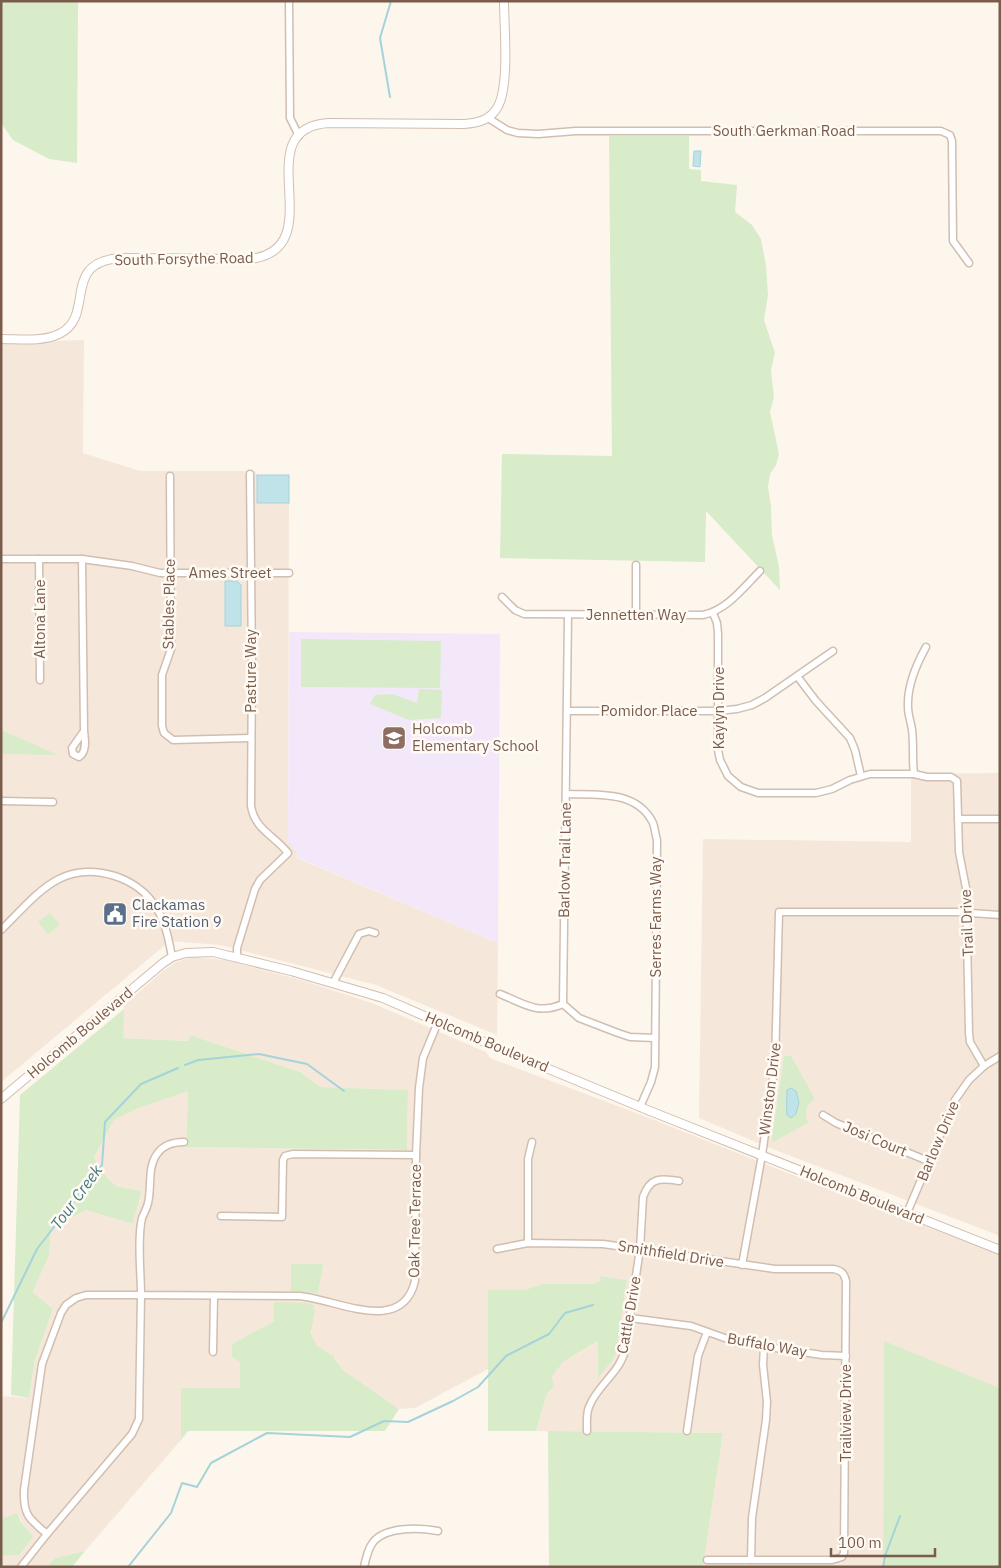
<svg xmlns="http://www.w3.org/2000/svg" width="1001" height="1568" viewBox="0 0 1001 1568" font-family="'IBM Plex Sans',sans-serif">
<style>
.residential{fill:#f5e8da;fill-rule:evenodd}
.education{fill:#f3e8fa}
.green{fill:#d8ecc9}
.water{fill:#bfe3e8;stroke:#a5d3da}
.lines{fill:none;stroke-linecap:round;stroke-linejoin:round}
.stream{stroke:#a5d3da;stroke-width:2}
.minor-casing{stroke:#d1beb0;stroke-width:9}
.tertiary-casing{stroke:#d1beb0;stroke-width:10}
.minor{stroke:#fff;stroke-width:6}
.tertiary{stroke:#fff;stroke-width:8}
.labels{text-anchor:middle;stroke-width:5;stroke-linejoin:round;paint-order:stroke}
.street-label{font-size:15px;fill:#7a5c4d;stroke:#fffaf3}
.education-label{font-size:15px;fill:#785e54;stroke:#fffaf3;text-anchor:start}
.service-label{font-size:15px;fill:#4e5e75;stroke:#fffaf3;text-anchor:start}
.water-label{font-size:16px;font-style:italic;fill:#437c86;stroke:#fffaf3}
</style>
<rect width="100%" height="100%" fill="#fdf6ec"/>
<!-- residential -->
<g class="residential">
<path d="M84 340 83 453 140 471H255L257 475V503H289L288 842 299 855 297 858 498 943 497 1035 376 985 220 945 170 941 1 1082V343Z"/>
<path d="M1000 773V1236L770 1148 699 1118 703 839 911 842V774ZM784 1056 815 1099 809 1104 806 1110V1117L807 1123 771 1142Z"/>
<path d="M193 957 225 960 301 980 372 1003 486 1052 490 1058 639 1114 876 1208 1000 1254V1388L884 1342 883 1567H703L723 1433 536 1431 547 1394 554 1386 552 1377 563 1362 599 1341 598 1377 612 1361 616 1350 627 1280 601 1276V1281L591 1284H543L524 1290H489L488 1369 415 1408 399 1409 343 1370 336 1359 321 1350 314 1342 312 1336 311 1324 274 1321 232 1344 240 1362V1388H181V1440L85 1551 55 1558 47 1567H1V1556L19 1555 25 1527 17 1513 1 1519V1396L29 1398 35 1360 53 1309 33 1292 49 1255 51 1229 86 1210 133 1224 135 1211 140 1201 141 1191 116 1186 100 1170 94 1157 114 1120 136 1109 188 1090 186 1147 407 1150 408 1090 321 1087 300 1072 190 1035V1041L122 1038 124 1005 163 971 176 962Z"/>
</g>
<!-- education -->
<path class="education" d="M289 632 500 634 498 943 296 857 299 855 288 842Z"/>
<!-- green -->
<g class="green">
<path d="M1 1H78L77 163 49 159 13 140 1 123Z"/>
<path d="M609 136H689V169L701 170V181L737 185 735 212 752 225 761 239 766 266 768 295 764 320 775 353 771 370 774 398 770 412 779 454 776 465 770 474 768 487 771 506 772 535 779 567 780 590 706 511 705 562 500 558 502 454 612 456Z"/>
<path d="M301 639 441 641 440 688 301 687Z"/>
<path d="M419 689 442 690 441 718 409 720 370 704 375 695 392 694 417 703Z"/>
<path d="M1 730 56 754V755L1 754Z"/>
<path d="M50 913 60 925 48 934 38 922Z"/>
<path d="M124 1009 123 1038 189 1041 190 1035 300 1072 321 1087 408 1090 407 1150 186 1147 188 1091 136 1109 114 1120 94 1157 100 1170 116 1186 141 1191C141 1202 134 1212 133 1224L86 1210 51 1229 49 1255 33 1292 53 1309 35 1360 29 1398 11 1395 20 1095Z"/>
<path d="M784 1056H791L815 1099C806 1105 804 1113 808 1123L771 1143Z"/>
<path d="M291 1264H323L318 1293 291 1291Z"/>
<path d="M600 1276 627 1280 616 1353 612 1361 598 1378V1341L563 1362 552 1377 554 1386 547 1394 536 1431H488V1290H524L543 1284H591L601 1281Z"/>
<path d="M274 1302 307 1303 313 1305 315 1311 311 1331 312 1336 317 1346 333 1356 343 1370 399 1409 385 1431H188L181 1440V1388H240V1362L232 1357V1344L274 1321Z"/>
<path d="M884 1341 1000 1388V1567H883Z"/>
<path d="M548 1431 723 1433 703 1567H549Z"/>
<path d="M17 1513 21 1522 33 1537 19 1555 1 1556V1519Z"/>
<path d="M85 1551 72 1567H47L55 1558Z"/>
</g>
<!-- water -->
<g class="water">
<path d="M694 151H701L700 167 693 166Z"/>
<rect x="257" y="475" width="32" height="28"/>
<path d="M225 581H237L241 585V626H225Z"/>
<path d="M791 1088 796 1091 799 1102 796 1114 791 1118 787 1115C786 1110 787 1096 787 1090Z"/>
</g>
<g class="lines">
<!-- stream -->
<g class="stream">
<path d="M390 97 380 38 391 1"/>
<path d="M185 1065 198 1060 259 1054 307 1064 344 1091"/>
<path d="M1 1323 37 1249 102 1165 105 1122 141 1084 178 1068"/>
<path d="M128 1567 171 1513 182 1483 197 1487 211 1463 267 1433 350 1437 384 1421 408 1422 453 1401 478 1387 506 1356 549 1334 565 1313 593 1305"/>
<path d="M883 1567 885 1556 900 1516"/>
</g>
<defs>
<g id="minor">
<path d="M289 1 290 118 299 136"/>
<path d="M488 118 507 130 518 133 538 134 576 131H941L950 135 952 141 953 241 969 263"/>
<path d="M170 476 171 649 162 675V726L164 733 173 740 250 738"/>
<path d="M1 559H82L132 566 160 573H289"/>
<path d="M39 559 40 680"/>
<path d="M82 559 84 731C85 739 87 752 79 757L73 754 72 748 84 731"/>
<path d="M502 597 515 610 524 614 703 615C727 610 743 588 760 571"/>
<path d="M713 613 717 623 718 634V750L720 760 728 776 741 787 758 793H816L832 789 850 780 870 774H914L927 777H951L957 781 959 852 966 888 969 1033 970 1042 984 1066"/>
<path d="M568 615 563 1004 579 1018 618 1033 630 1037 655 1038"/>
<path d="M636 615V565"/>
<path d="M797 676 816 701 850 738 855 750 861 776"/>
<path d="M567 711H718L737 709 752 705 765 698 833 651"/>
<path d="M914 774C912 759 914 745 912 730 911 722 908 715 908 707 907 686 916 665 926 647"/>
<path d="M566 794C596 795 635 790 652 821 655 826 655 834 657 840L655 1067 651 1082 640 1107"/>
<path d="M1 801 53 802"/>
<path d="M958 819H1000"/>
<path d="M1 930C19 913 37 890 59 879 92 862 139 877 157 909 166 924 169 941 172 957"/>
<path d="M237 958V948L255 889 260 880 288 853C274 835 255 830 251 806L252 663 250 474"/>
<path d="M333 983 359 934 369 931 375 933"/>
<path d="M500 994C525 1004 537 1015 563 1004"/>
<path d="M823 1115 836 1123 928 1161"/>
<path d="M184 1142C174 1142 163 1145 157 1154 147 1168 152 1187 148 1203 147 1208 144 1213 142 1218 137 1240 141 1272 141 1295L299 1296C336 1299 402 1336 415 1281L416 1155 419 1088 423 1058 438 1022"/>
<path d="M907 1213 955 1100 969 1080 984 1066 1000 1056"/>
<path d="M221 1216 282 1217 283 1160 285 1156 293 1154 416 1155"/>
<path d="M528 1243V1159L532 1142"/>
<path d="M497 1249 528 1243 603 1244 775 1269H834C842 1271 844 1273 846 1281L844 1553 842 1557 832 1560H707"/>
<path d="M742 1265 762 1155 775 1064 779 912H956L1000 915"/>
<path d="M86 1295H141L139 1419 132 1434 47 1534C29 1519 23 1515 24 1490L42 1364 61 1313 66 1305 76 1298Z"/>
<path d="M630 1318 691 1326 736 1342 822 1355 846 1356"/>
<path d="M213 1352 214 1296"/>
<path d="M587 1431C587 1423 586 1414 589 1407 597 1385 620 1373 625 1350L640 1249 643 1197C650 1177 661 1178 679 1181"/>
<path d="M687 1431 698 1356 707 1332"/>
<path d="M751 1560 752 1518 766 1420 767 1402 763 1365 764 1346"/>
<path d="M21 1567 47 1534"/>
<path d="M364 1567C366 1558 368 1548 374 1541 388 1526 420 1528 438 1531"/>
</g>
<g id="tertiary">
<path d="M1 339C20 339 42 342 59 334 97 316 59 262 121 258L250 259C335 249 243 128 329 123L464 124C478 123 490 120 497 108 510 88 504 26 504 1"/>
<path d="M1 1099 163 963 172 957 186 953 213 952 291 971 383 998 498 1048 650 1111 1000 1250"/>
</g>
</defs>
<!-- minor casing -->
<use href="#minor" class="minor-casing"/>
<!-- tertiary casing -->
<use href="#tertiary" class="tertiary-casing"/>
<!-- minor -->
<use href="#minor" class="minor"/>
<!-- tertiary -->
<use href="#tertiary" class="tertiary"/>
</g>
<!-- icons -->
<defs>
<symbol id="school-square" viewBox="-11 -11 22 22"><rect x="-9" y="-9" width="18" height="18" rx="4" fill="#8d6e63" stroke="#fffaf3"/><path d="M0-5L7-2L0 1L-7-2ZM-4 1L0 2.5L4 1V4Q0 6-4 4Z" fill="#fff"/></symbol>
<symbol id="civic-square" viewBox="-11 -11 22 22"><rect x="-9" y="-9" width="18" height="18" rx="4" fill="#5c6f8a" stroke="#fffaf3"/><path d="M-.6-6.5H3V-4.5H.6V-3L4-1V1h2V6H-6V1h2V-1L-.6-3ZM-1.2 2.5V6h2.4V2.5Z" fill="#fff"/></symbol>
</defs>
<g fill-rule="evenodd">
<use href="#school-square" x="380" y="724" width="28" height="28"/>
<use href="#civic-square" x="101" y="900" width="28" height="28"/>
</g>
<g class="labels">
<!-- street labels -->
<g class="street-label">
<text x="784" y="136">South Gerkman Road</text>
<text transform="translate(184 259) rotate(-1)" y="5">South Forsythe Road</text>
<text x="230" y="578">Ames Street</text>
<text transform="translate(169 604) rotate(-89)" y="5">Stables Place</text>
<text x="636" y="620">Jennetten Way</text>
<text transform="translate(40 619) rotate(-90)" y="5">Altona Lane</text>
<text transform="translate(251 671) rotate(-90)" y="5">Pasture Way</text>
<text transform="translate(719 708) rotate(-90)" y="5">Kaylyn Drive</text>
<text x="649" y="716">Pomidor Place</text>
<text transform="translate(565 860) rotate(-89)" y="5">Barlow Trail Lane</text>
<text transform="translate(656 917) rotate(-90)" y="5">Serres Farms Way</text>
<text transform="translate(967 923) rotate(-92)" y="5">Trail Drive</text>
<text transform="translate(80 1033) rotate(-40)" y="5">Holcomb Boulevard</text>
<text transform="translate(487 1042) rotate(23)" y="5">Holcomb Boulevard</text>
<text transform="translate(770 1089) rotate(-83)" y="5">Winston Drive</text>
<text transform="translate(875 1139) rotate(23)" y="5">Josi Court</text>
<text transform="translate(938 1141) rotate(-67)" y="5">Barlow Drive</text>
<text transform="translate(862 1195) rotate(22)" y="5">Holcomb Boulevard</text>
<text transform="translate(415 1221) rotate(-89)" y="5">Oak Tree Terrace</text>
<text transform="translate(671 1254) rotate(9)" y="5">Smithfield Drive</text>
<text transform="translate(629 1315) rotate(-80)" y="5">Cattle Drive</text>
<text transform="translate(767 1345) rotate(10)" y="5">Buffalo Way</text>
<text transform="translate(846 1413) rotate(-90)" y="5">Trailview Drive</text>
</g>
<!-- education labels -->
<g class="education-label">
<text x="412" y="734">Holcomb<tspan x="412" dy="17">Elementary School</tspan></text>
</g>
<!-- service labels -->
<g class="service-label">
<text x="132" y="910">Clackamas<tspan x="132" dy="17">Fire Station 9</tspan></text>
</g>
<!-- water labels -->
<g class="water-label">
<text transform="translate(76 1197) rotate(-54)" y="6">Tour Creek</text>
</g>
</g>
<!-- border -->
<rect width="1001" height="1568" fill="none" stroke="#7a5c4d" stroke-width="5"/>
<!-- scale -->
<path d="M831 1548v8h104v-8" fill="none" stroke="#7a5c4d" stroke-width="2.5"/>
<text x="838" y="1548" font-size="15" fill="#7a5c4d" stroke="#fffaf3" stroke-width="4" paint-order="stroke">100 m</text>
</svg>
